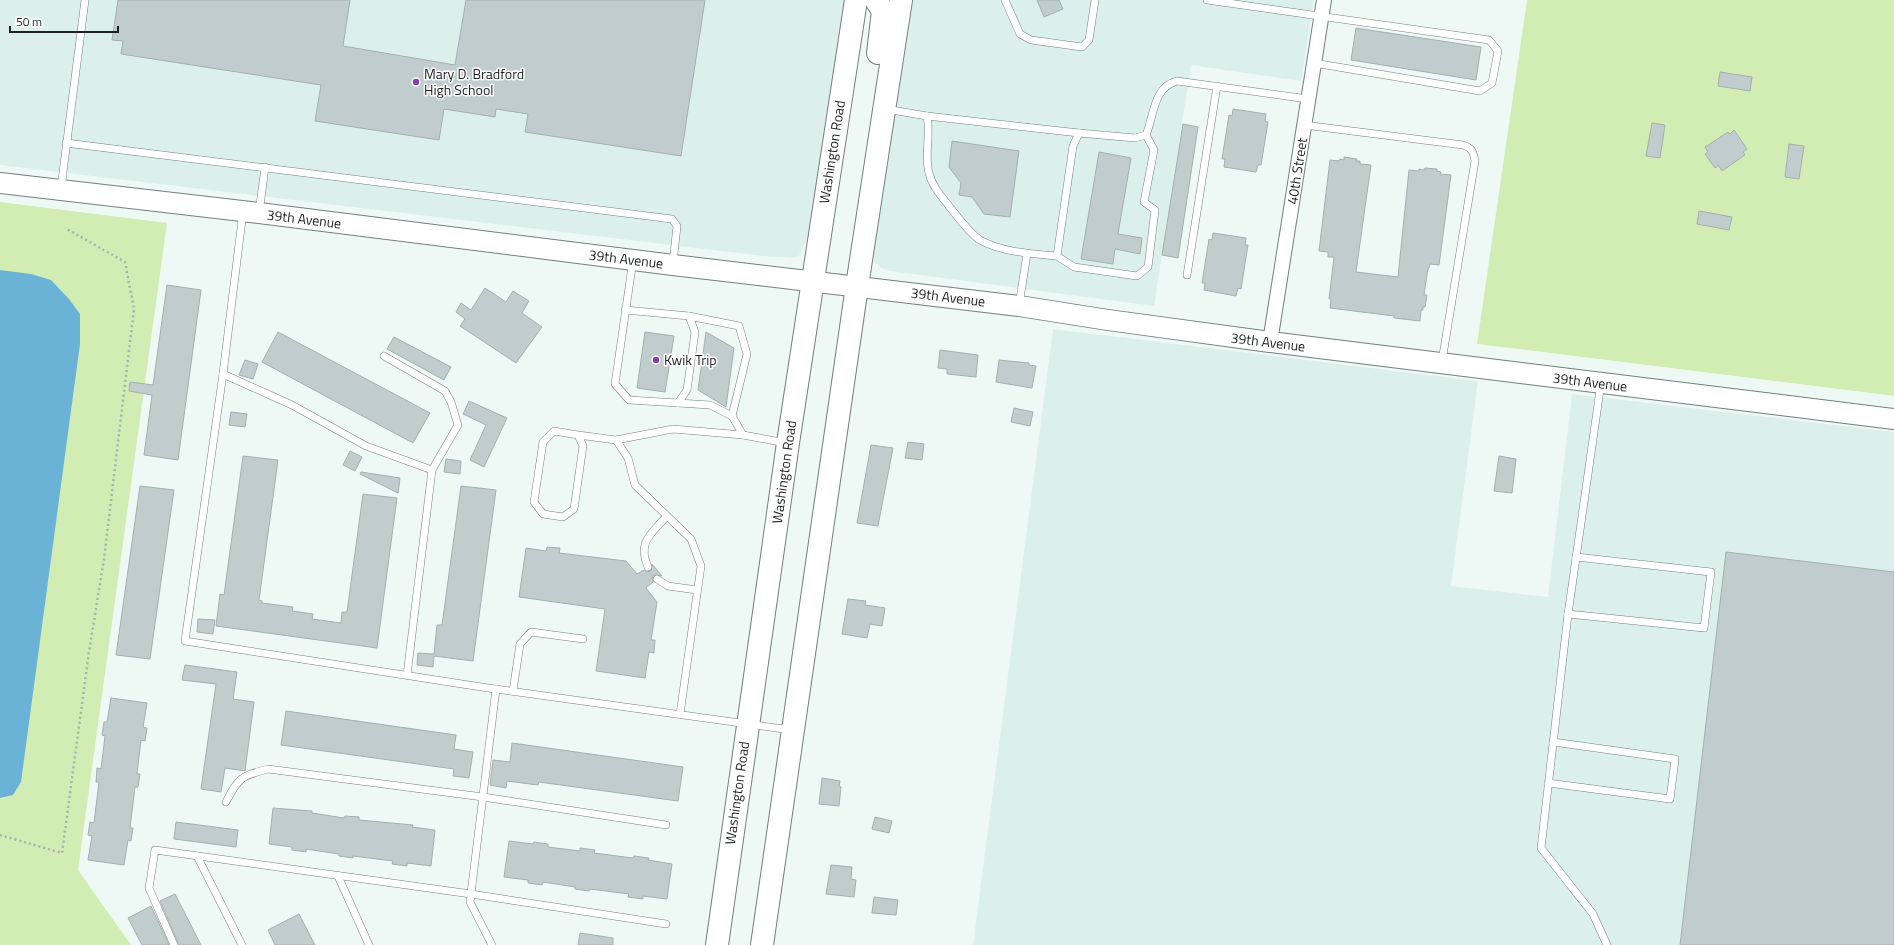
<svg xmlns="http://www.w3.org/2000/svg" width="1894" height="945" viewBox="0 0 1894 945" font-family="'Titillium Web',sans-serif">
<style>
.built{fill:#dcf0eb}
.green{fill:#d2edb4}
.water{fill:#6ab3d7}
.building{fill:#c1cccd;stroke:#a5afb1}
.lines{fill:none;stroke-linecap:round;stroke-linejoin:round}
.lane-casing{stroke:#757e7c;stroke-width:8}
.street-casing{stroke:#757e7c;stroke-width:16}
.secondary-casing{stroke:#757e7c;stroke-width:22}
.primary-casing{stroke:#757e7c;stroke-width:24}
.path{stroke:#a8b0ae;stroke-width:2.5;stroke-dasharray:2 3;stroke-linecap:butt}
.lane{stroke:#fff;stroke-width:7}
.street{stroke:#fff;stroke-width:14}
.secondary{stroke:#fff;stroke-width:20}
.primary{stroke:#fff;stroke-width:22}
.poi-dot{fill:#843fb3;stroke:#fff;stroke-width:1.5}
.labels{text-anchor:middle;stroke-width:3;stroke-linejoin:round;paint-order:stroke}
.poi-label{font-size:14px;fill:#1e2120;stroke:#fff;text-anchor:start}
.street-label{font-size:14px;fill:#1e2120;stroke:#fff}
</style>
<rect width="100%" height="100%" fill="#eef9f6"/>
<!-- built -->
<g class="built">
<path d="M0 0H845L808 237 799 256 792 258 763 256 0 165Z"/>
<path d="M912 0H1314L1301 81 1191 65 1154 306 890 271 881 268 873 260V243Z"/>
<path d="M1053 329 1478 381 1451 586 1548 597 1572 394 1894 432V945H973Z"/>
</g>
<!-- green -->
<g class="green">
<path d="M1527 0H1894V396L1477 344Z"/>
<path d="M0 202 167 223 78 870 131 945H0Z"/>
</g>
<!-- water -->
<path class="water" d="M0 270 31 274 51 280 69 299 80 314V344L21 782 13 795 0 798Z"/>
<!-- building -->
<g class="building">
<path d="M118 0H350L343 46 455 65 466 0H705L681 156 525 132 528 114 496 109 495 117 444 109 439 140 315 121 321 85 121 54 123 41 112 40Z"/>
<path d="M1037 0H1059L1063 9 1044 17Z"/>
<path d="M1356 28 1481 47 1476 80 1351 60Z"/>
<path d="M1720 72 1752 77 1750 91 1718 86Z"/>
<path d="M1233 109 1266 114 1265 121 1268 122 1261 165H1258L1256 172 1224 167 1225 159H1222L1229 115 1232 116Z"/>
<path d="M1652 123 1665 125 1660 158 1646 156Z"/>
<path d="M1183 124 1198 127 1178 258 1162 255Z"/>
<path d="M1734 130 1747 149 1743 152 1745 155 1722 171 1718 165 1715 168 1705 154 1708 152 1705 147 1728 132 1730 134Z"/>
<path d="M952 141 1019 151 1010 217 984 214 972 197 959 195 961 183 949 167Z"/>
<path d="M1789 144 1804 146 1799 179 1785 177Z"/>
<path d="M1099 152 1131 158 1118 234 1142 238 1140 254 1115 249 1113 264 1081 259Z"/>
<path d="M1344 157 1357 159 1356 161H1360V164L1371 165 1356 272 1398 277 1409 170 1419 171V169L1424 170 1425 168 1437 169V171L1441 172 1440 174 1451 175 1439 265 1430 264 1429 268H1428L1424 295H1427L1425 307H1423V310H1421L1420 321 1394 318V316L1330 308 1331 299H1329L1334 257H1328V252L1319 251 1330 160 1339 161 1340 159 1344 160Z"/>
<path d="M1699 211 1732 217 1729 230 1697 224Z"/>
<path d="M1213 233 1246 238 1245 245H1248L1241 289 1238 288 1236 296 1204 290 1205 283H1202L1209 239 1212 240Z"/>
<path d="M167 285 201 290 178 460 144 455 152 395 129 391 130 382 153 385Z"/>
<path d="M485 288 506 302 513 291 529 301 522 313 542 327 516 363 460 326 465 319 456 312 461 303 471 310Z"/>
<path d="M278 332 430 413 413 443 262 362Z"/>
<path d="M645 332 674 336 665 392 637 388Z"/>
<path d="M706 332 734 348 726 407 698 390Z"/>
<path d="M394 337 451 367 444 380 387 349Z"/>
<path d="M940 350 978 355 976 377 947 374V369L938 368Z"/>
<path d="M245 360 258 364 253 379 239 375Z"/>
<path d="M999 360 1029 363V365L1036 366 1032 388 996 382Z"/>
<path d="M469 401 507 418 484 467 470 460 486 425 463 414Z"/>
<path d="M1014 408 1033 412 1030 426 1011 422Z"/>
<path d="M231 412 247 414 245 427 229 425Z"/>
<path d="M908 442 924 444 922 460 905 458Z"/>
<path d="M871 445 893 448 878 526 857 523Z"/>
<path d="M350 451 362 457 355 471 343 465Z"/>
<path d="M243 456 278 460 259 600 262 601V603L293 607 292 611 313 614 312 619 341 623 342 612H347L363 494 397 498 377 648 216 626 220 594 224 595Z"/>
<path d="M1499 456 1516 459 1512 493 1494 491Z"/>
<path d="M446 459 461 461 460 474 444 472Z"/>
<path d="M361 472 400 478 398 493 360 474Z"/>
<path d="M140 486 174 490 150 659 116 655Z"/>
<path d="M461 486 496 490 473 661 434 656 433 667 417 665 418 653 434 654 437 625H442Z"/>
<path d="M547 547 560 548 559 553 626 561 637 574 644 570 647 572 651 571 652 564 662 576 654 575 652 578 653 582 646 588 657 602 651 640H655L654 653 649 652 645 678 596 671 605 609 519 597 526 548 546 551Z"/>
<path d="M1726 552 1894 572V945H1680Z"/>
<path d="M848 599 866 601 865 605 885 608 882 626 870 624 867 638 842 634Z"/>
<path d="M198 619 215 620 213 634 197 632Z"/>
<path d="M185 665 237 672 233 699 254 702 245 771 225 768 221 792 201 789 216 684 182 680Z"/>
<path d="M111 698 147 703 143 727 147 728 145 741 141 740 137 774H140L138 787H135L130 828H133L131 841 128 840 124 865 88 860 92 836 88 835 90 822 94 823 99 782H96L97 768 101 769 105 736 102 735 104 722H107Z"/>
<path d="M286 711 456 735 454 749 473 752 469 778 453 776 454 769 281 745Z"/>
<path d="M512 743 683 767 678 801 539 782 538 785 507 781 506 788 490 785 493 760 510 762Z"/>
<path d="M822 778 840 781 839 786 841 787 839 806 819 804Z"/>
<path d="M273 808 312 811V813L344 818 345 816 359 817V820L413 825 412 827 435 830 431 866 407 863V866L392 864 393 861 353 856V858L339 856V854L306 849V852L292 850V847L269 844Z"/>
<path d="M875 817 892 821 889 833 872 829Z"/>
<path d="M176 822 238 830 236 847 174 839Z"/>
<path d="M509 841 533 844 534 842 548 844V847L580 851V848L595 850 594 853 633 858 634 856 649 858 648 860 672 864 667 899 643 896V899L628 897 629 894 590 889 589 891 575 889V887L543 882 542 885 528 883V880L504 877Z"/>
<path d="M831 865 852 867 851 879 856 880 854 897 826 894Z"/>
<path d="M175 894 201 945H179L160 901Z"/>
<path d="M874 897 898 900 896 915 872 913Z"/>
<path d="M151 906 169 945H142L128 918Z"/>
<path d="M299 914 315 945H275L268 930Z"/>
<path d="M580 933 613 938V945H578Z"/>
</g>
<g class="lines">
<defs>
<g id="lane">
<path d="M1005 0 1020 34 1031 40 1082 47 1089 40 1095 0"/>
<path d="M1207 0 1489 40 1498 51 1492 83 1480 91 1314 63"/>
<path d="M886 109 927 116C931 135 924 154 929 173 932 186 941 196 949 206 958 217 968 232 980 240 1001 252 1033 254 1057 256L1073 146 1079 133 1135 138 1146 135C1154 116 1153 87 1177 81L1308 99"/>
<path d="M927 116 1079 133"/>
<path d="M1304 125 1463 145C1472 148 1473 151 1475 161L1442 361"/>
<path d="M66 143 672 219 677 226 673 263"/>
<path d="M61 188 85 0"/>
<path d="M243 212 223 374 185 641 488 688 791 730"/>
<path d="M259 213 265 167"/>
<path d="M1057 256 1074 267 1137 276 1148 267 1155 210 1144 202 1154 150 1146 135"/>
<path d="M1187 275 1217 86"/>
<path d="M1019 305 1027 254"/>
<path d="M625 310 689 316 695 332 687 390 678 403 629 400 615 384 633 260"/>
<path d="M689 316 739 326 747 354 732 416"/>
<path d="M384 356 445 391 451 402 458 425 432 470 407 675"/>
<path d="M223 374 292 405 366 446 432 470"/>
<path d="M1601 383 1568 614 1541 848 1593 914 1607 945"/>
<path d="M678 403 710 405 732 416 743 435 786 443"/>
<path d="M578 435 554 431 543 442 534 502 543 514 563 517 574 509 583 446 578 435 616 440 673 429 743 435"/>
<path d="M616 440 628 458 635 485 691 539 701 566 680 714"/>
<path d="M648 567C637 542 651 534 667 516"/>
<path d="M657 579 668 586 697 590"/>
<path d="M1568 614 1704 628 1711 572 1576 557"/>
<path d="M513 691 520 644 531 632 583 639"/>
<path d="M1548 783 1670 799 1675 759 1553 742"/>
<path d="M226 802C239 777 241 776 268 769L483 797 666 825"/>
<path d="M197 856 242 945"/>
<path d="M338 876 369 945"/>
<path d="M174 945 149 888 155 850 471 894 666 924"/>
<path d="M492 945 470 902 496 689"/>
</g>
<path id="street" d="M1270 342 1324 0"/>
<path id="secondary" d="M0 183 259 213 673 265 1019 306 1108 320 1270 342 1894 419"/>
<g id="primary">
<path d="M876 0 883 11 878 53"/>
<path d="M717 945 788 443 856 0"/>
<path d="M762 945 857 286 901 0"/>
</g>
</defs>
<!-- lane casing -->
<use href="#lane" class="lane-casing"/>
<!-- street casing -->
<use href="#street" class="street-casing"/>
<!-- secondary casing -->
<use href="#secondary" class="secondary-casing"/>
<!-- primary casing -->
<use href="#primary" class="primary-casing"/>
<!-- path -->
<path class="path" d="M0 835 62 853 89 652 104 559 134 309 125 262 65 228"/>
<!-- lane -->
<use href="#lane" class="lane"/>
<!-- street -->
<use href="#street" class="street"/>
<!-- secondary -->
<use href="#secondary" class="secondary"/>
<!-- primary -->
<use href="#primary" class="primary"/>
</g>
<!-- markers -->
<g class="poi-dot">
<circle cx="416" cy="82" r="4"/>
<circle cx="656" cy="360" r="4"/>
</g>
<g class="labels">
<!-- poi labels -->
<g class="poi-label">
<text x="424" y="79">Mary D. Bradford<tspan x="424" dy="16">High School</tspan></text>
<text x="664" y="365">Kwik Trip</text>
</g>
<!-- street labels -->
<g class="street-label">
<text transform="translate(832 152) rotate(-81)" y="5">Washington Road</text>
<text transform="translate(1297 171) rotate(-81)" y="5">40th Street</text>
<text transform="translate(304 219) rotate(7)" y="5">39th Avenue</text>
<text transform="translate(626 259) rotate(7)" y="5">39th Avenue</text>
<text transform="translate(948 297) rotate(7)" y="5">39th Avenue</text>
<text transform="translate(1268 342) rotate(7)" y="5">39th Avenue</text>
<text transform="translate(1590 382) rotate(7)" y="5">39th Avenue</text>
<text transform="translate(784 472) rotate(-82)" y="5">Washington Road</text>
<text transform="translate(737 793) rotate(-82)" y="5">Washington Road</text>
</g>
</g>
<!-- scale -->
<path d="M10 26v6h108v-6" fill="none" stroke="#1e2120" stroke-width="2"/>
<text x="16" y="26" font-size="12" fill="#1e2120" stroke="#ffffff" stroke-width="3" paint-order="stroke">50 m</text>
</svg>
